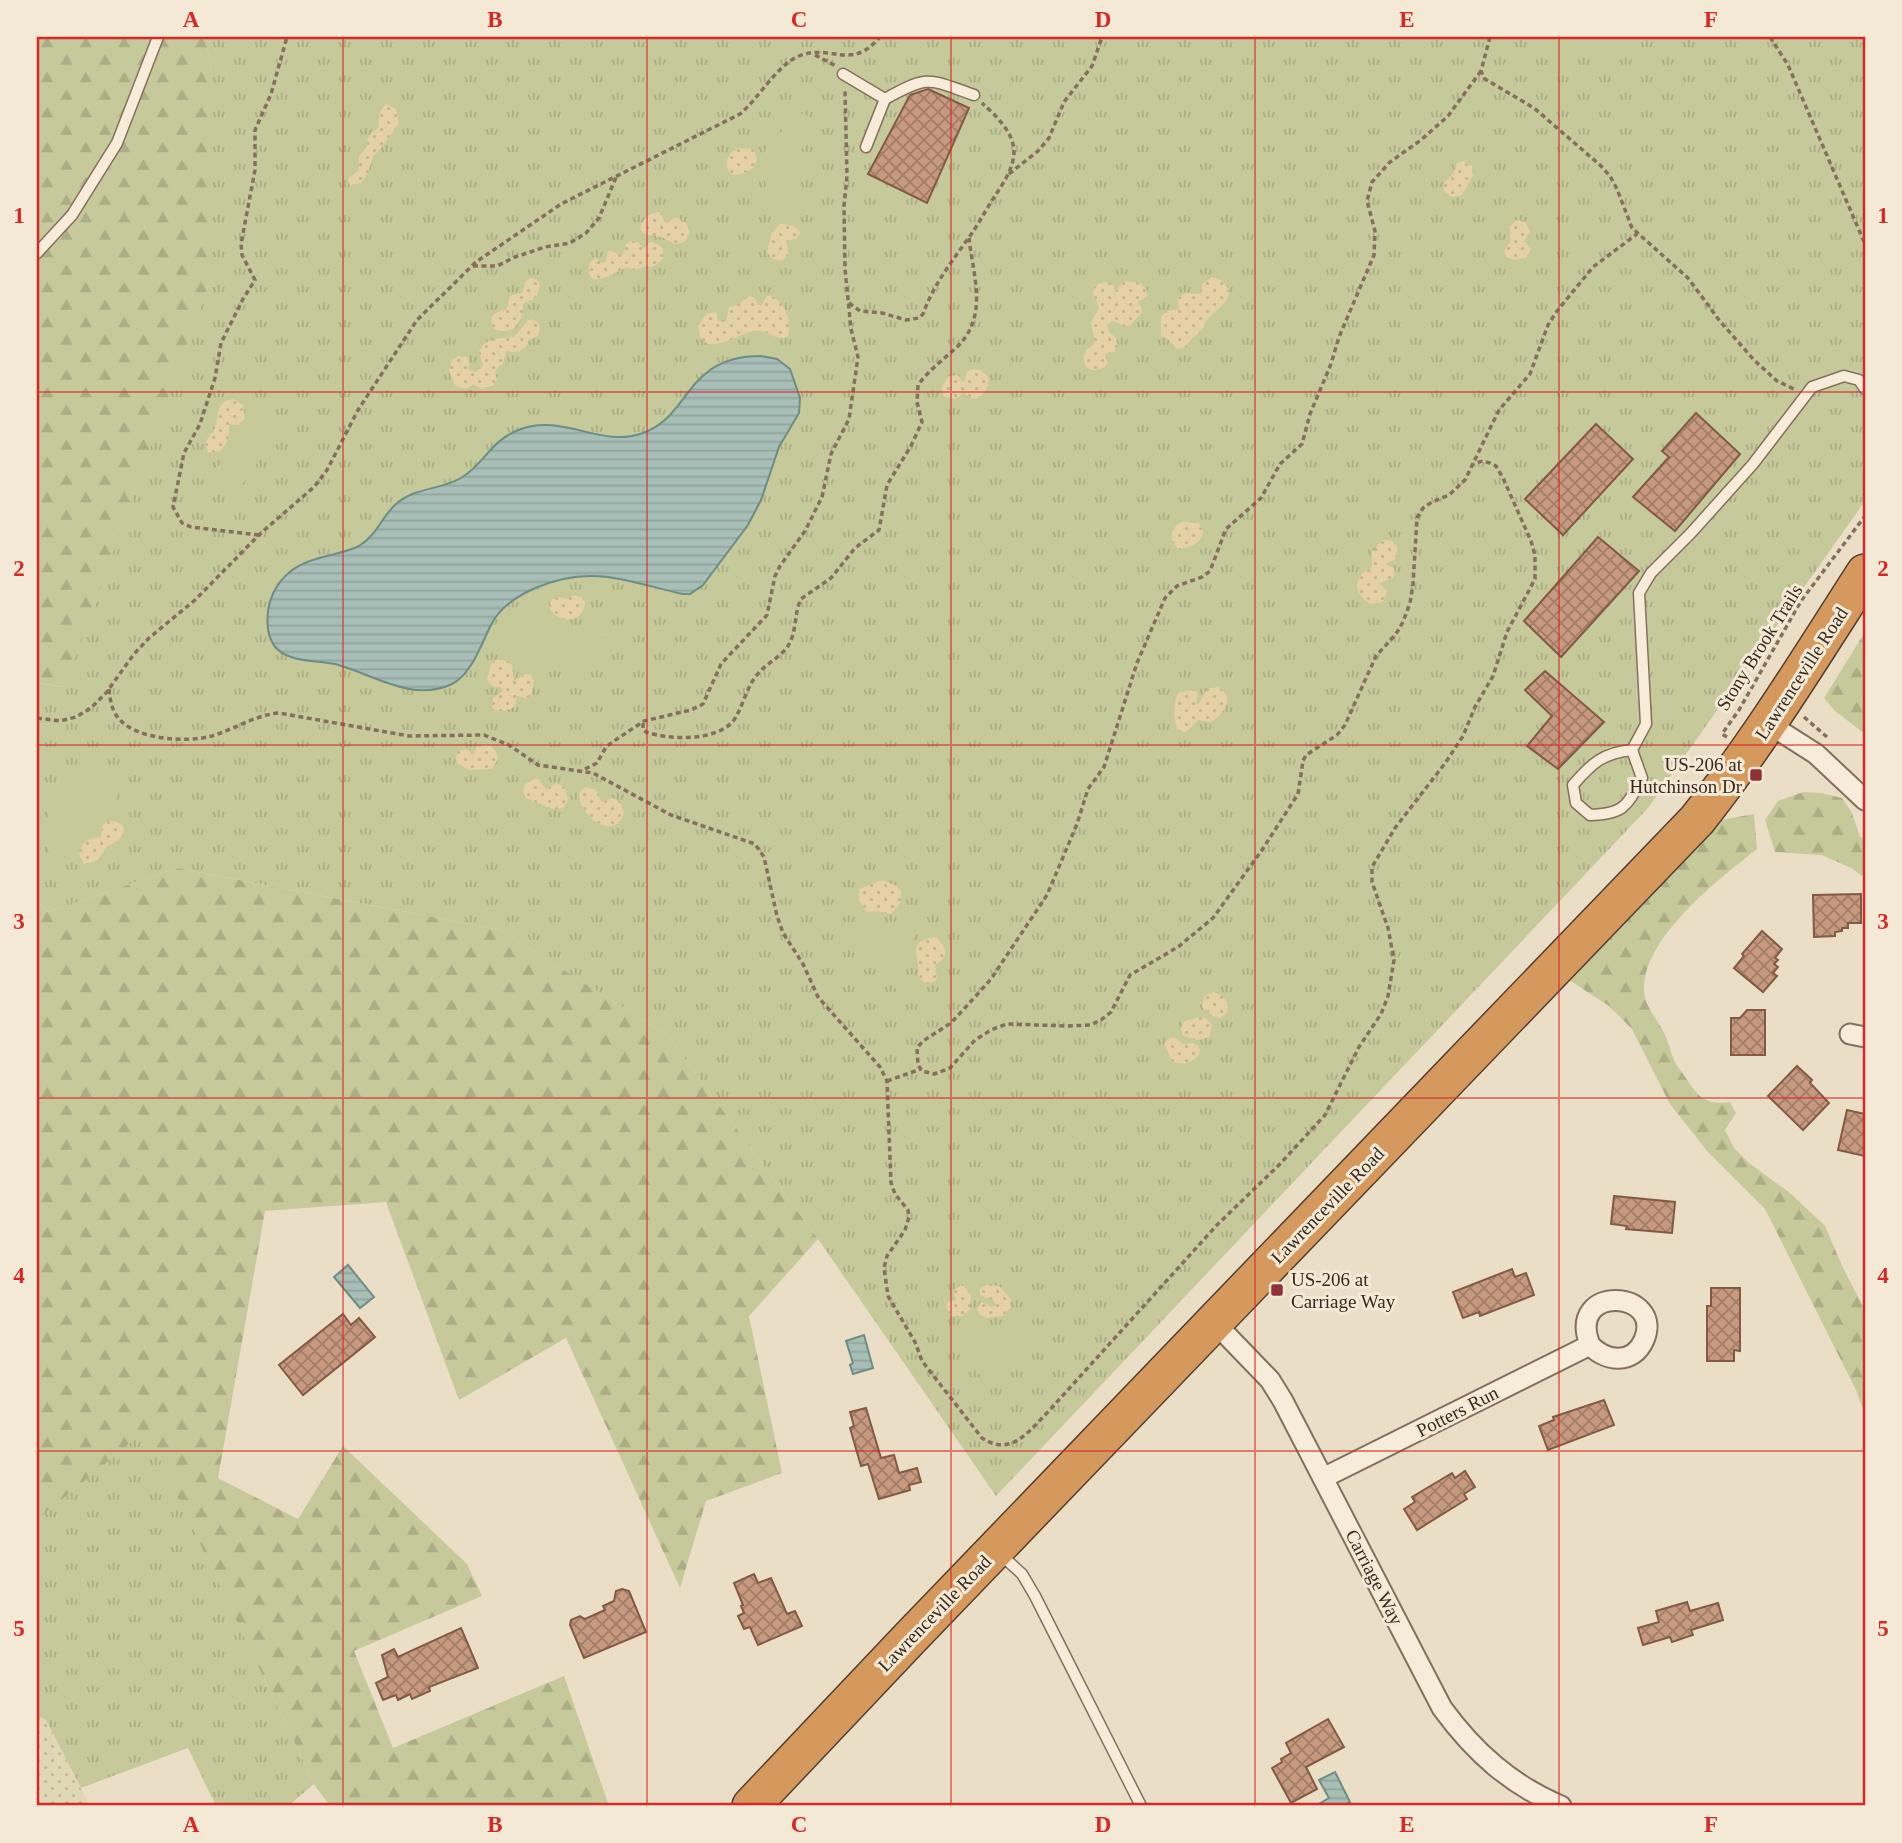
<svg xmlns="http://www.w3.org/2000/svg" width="1902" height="1843" viewBox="0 0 1902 1843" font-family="Georgia,serif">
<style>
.farmland{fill:url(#farmland-dots)}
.grass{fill:url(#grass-tufts)}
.forest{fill:url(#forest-firs)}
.sand{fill:url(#sand-dots)}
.garden{fill:#c6c99a}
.water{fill:url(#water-rules);stroke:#6e8d84;stroke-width:2}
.building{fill:url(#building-cross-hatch);stroke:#835a44;stroke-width:2}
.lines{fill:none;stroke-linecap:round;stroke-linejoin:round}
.lane-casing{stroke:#85705d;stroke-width:13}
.street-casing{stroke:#85705d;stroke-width:23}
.highway-casing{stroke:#543f31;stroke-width:40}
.path{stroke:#85705d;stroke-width:3.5;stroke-dasharray:5 3.5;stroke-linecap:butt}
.lane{stroke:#f7ecd9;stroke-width:10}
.street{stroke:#f7ecd9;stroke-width:19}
.highway{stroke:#d5995d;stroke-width:37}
.grid{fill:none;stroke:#d62828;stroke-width:2;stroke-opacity:0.55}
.poi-dot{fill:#913137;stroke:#f3e9d5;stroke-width:2.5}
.labels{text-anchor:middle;stroke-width:6;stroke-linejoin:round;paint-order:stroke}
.street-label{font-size:19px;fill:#372a20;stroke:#f3e9d5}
.poi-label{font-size:19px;fill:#372a20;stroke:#f3e9d5;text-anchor:end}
.neatline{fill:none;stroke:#d62828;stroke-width:2.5}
.grid-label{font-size:23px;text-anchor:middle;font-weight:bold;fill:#d62828}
</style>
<defs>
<pattern id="farmland-dots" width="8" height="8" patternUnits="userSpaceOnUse" patternTransform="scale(1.75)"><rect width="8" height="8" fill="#e0d7b4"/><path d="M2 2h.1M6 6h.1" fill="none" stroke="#c1b99a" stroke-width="1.8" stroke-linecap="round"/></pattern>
<pattern id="grass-tufts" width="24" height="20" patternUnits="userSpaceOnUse" patternTransform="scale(1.75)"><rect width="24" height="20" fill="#c6c99a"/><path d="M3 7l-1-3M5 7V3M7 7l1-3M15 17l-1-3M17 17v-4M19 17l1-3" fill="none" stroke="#abad84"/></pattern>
<pattern id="forest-firs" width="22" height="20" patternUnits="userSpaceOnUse" patternTransform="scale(1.75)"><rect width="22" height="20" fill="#c6c99a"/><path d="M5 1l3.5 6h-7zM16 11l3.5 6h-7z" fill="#abad84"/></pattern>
<pattern id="sand-dots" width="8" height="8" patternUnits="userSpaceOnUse" patternTransform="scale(1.75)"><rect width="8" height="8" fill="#e5d1a5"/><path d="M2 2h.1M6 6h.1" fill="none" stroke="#c5b48e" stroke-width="1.8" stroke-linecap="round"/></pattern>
<pattern id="water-rules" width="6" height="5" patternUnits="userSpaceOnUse" patternTransform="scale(1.75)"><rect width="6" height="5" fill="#a7bfb7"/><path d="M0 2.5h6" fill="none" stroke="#90a49d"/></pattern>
<pattern id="building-cross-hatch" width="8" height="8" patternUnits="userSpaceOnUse" patternTransform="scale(1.75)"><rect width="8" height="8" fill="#c7997e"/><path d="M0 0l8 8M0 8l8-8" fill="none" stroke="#a27d67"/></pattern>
</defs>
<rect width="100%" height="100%" fill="#ebdec6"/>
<!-- farmland -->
<path class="farmland" d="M37 1715 46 1720 90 1806H37Z"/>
<!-- grass -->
<g class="grass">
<path d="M205 37H1865V501L1648 808 996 1496 818 1239 667 1035 500 930 177 868 48 912 37 903V683L64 687 212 276V72Z"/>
<path d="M146 1429 314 1784 288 1806H216L188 1748 81 1788 46 1720 37 1715V1520Z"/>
</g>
<!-- forest -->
<g class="forest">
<path d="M37 37H205L212 72V276L65 687 37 683Z"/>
<path d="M1865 632V734L1835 711 1824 698Z"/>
<path d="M1803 792 1821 793 1842 798 1852 813 1860 837 1865 839V878L1851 868 1822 855 1775 852 1765 820 1778 801Z"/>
<path d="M1754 814 1757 849C1719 879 1634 944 1645 998 1648 1009 1658 1021 1663 1031 1670 1044 1671 1058 1680 1070 1697 1092 1699 1106 1730 1102L1736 1113 1725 1130 1734 1148 1749 1163 1790 1193 1825 1226 1843 1268 1865 1310V1415L1856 1390 1765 1209 1708 1152 1670 1104 1632 1029 1609 1006 1566 978 1721 820Z"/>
<path d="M177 868 500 930 667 1035 818 1239 749 1316 782 1473 706 1501 680 1588 566 1338 459 1400 386 1202 265 1211 218 1478 298 1519 343 1446 467 1564 482 1596 354 1651 393 1748 564 1676 609 1806H330L314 1784 146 1430 37 1520V903L48 912Z"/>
</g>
<!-- sand -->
<g class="sand">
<path d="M386 104 396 109 399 123 382 147 373 156 368 173 362 182 350 186 348 179 359 170V156L367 147 368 137 379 127V113Z"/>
<path d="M738 148 753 149C764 167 747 174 732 175 722 166 727 154 738 148Z"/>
<path d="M1464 161 1472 166 1473 175 1462 195 1452 197 1444 191V183L1454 173 1457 163Z"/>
<path d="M660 212 665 223 676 217 686 223 690 233 685 242 676 244C671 243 666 238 661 237 653 235 631 236 645 219 649 214 653 213 660 212Z"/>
<path d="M1517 220 1525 221 1530 231 1524 241 1531 249 1526 258 1514 260 1506 257 1504 250 1510 242V226Z"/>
<path d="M780 224 791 225 799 230 800 234 795 239 786 241 789 254C784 262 778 262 770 257L767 251 772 233Z"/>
<path d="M631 241 638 242 644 249 650 242 658 244 663 249V259L653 267 646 266 635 270 627 267C616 272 582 294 590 262L596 258 602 263 606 262 607 253 609 250 622 256 626 244Z"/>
<path d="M1212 277C1217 278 1222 280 1226 285 1237 300 1213 311 1206 321 1204 324 1204 328 1201 331 1194 338 1192 337 1186 347L1177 349 1168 339 1161 336V317L1167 311 1179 309 1178 299C1186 289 1191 295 1201 294L1202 284Z"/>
<path d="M530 278 536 279 540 284 537 297 523 304C524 321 513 337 494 329 487 316 494 312 506 310 513 298 502 296 522 293L525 282Z"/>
<path d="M1126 281 1141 283 1147 290V297L1137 302 1142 308V312L1131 325 1124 326 1113 321 1109 323 1108 331 1116 338 1118 347 1114 352 1105 354 1108 364C1100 373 1081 373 1084 356 1085 349 1091 347 1095 342L1091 323 1099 307 1093 292 1098 284 1106 282 1113 285 1116 293 1119 286Z"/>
<path d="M770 295C785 302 794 322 787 337 774 341 765 328 753 331 738 335 725 345 708 344L701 339 698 326 706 314 716 312 718 321 726 322 729 307 737 305 750 296 756 299 758 305H762L766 297Z"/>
<path d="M529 319C540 320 542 327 538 336L529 340 527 346 518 352 506 351 503 363 495 371 497 380 494 385 482 389 473 384C467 390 461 390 454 384L449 371 452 360 458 356 467 357 469 361V370L476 372 483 366 479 352C486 336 499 339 514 337Z"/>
<path d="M971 369 981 370 988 377C990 387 985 396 974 399L963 393 955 399 943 396 942 387 949 376 958 375 961 381 964 382 967 372Z"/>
<path d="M233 399 243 405 245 418 239 425 229 424C230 437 226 456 208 452L205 443C208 438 213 432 215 427 220 415 215 401 233 399Z"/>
<path d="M1182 522 1199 523 1203 531C1201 546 1190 545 1180 550 1168 542 1169 528 1182 522Z"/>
<path d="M1382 540 1392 541 1397 547 1396 559 1386 564 1394 568 1395 573 1392 579 1379 583 1387 591 1383 602 1370 604C1351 591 1354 576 1372 567V552Z"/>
<path d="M573 595 581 597 585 602C584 624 558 625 549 607L551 600 558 597 568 599Z"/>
<path d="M496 660H504L512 665 514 681 526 674 531 675 534 681 531 696 528 698 517 696 515 706C509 711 498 714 492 707L493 698 503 691 501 687 492 686 487 680 491 665Z"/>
<path d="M1218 687C1236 697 1224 714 1211 722L1198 720 1186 732H1179C1173 722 1173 703 1178 693L1194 690 1198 694 1196 703 1199 704 1207 689Z"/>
<path d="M485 744C493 746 497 751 498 759L492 769 469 770 457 763 456 757 458 751 466 749 473 754 478 746Z"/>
<path d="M538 779 546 789 556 783 565 787 568 800 564 807 555 810 526 798 523 792C524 783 529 779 538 779Z"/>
<path d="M587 787 596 790 601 802 613 798 620 802 624 813C615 843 579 815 579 795L582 789Z"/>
<path d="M108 821C132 821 126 841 107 846L98 860 84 864 79 854C82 840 90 839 101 837L102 826Z"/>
<path d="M882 880 895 885 901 891V902L891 914 877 911 866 912 859 900V889Z"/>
<path d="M935 937C947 947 950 957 935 965L937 979 933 982 926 984 918 977C922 959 903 941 935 937Z"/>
<path d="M1214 992C1224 996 1231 1002 1226 1014L1220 1018 1213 1016 1202 1007 1205 995Z"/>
<path d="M1201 1017 1206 1018 1212 1025 1209 1037 1198 1040 1183 1036 1181 1028 1184 1021Z"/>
<path d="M1174 1037 1183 1044 1193 1043 1199 1046 1200 1053C1194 1063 1182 1066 1172 1061L1164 1044 1169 1038Z"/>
<path d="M962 1284 971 1295 970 1309 963 1316H950L946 1306 948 1302 956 1300 953 1290Z"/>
<path d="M987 1284 999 1286 1011 1299 1010 1308 1003 1316 986 1318 977 1313V1308L981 1302 992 1307 996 1305 993 1300 980 1295V1289Z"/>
</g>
<!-- garden -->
<g class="garden">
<path d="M1546 37H1628V38L1621 50C1610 56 1569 56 1557 50 1552 47 1549 42 1546 37Z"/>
<path d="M800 113 808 116 813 129C810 142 799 147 797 159 794 175 806 189 804 205L798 211 781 214C771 209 769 201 767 191 754 136 771 156 791 117Z"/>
<path d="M262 412 274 416 277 427C273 438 267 447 261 457 252 470 233 512 213 481L214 472 255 417Z"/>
<path d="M528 610C542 609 547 624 561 628 571 631 578 627 588 627 607 627 605 652 599 663 573 682 532 663 508 648 499 632 513 618 528 610Z"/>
<path d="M95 773C104 776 112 780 116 789 123 810 96 817 85 828 78 836 75 850 66 855 59 858 51 853 47 848 36 831 48 818 54 802 56 797 57 792 61 788 69 780 84 774 95 773Z"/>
<path d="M903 919 912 922 915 932 906 953 905 983 898 990C889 986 885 977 878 971 872 966 864 963 859 958 849 949 846 932 857 923L888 924Z"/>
<path d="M1017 1321C1070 1323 1009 1378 981 1376L956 1345 957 1333 970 1324 996 1328Z"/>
</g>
<!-- water -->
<g class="water">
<path d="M761 356 777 359 790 369 800 398 799 413 779 447 761 500 748 525 703 585 690 594H683C653 588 622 576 591 576 557 576 507 593 491 625 481 644 472 674 452 684 412 703 373 674 335 664 321 661 305 662 291 657 278 653 270 643 268 629 264 595 283 568 316 559 331 554 345 553 359 546 377 535 381 518 395 505 414 487 441 490 461 478 485 464 490 440 521 429 562 414 601 447 640 434 692 418 683 356 761 356Z"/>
<path d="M348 1265 374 1297 360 1308 334 1277Z"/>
<path d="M864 1335 873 1368 853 1374 850 1365 853 1363 846 1341Z"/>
<path d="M1335 1772 1350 1802 1342 1806H1320L1319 1804 1329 1798 1319 1780Z"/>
</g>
<!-- building -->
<g class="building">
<path d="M928 89 969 108 927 203 868 174 910 95Z"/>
<path d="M1696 413 1740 454 1675 531 1633 497 1669 457 1662 451Z"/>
<path d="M1596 424 1633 459 1563 535 1525 499Z"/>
<path d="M1598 537 1639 571 1561 657 1524 621Z"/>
<path d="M1545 671 1604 722 1558 769 1527 746 1552 716 1525 690Z"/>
<path d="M1861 894V923H1848V928H1842V931L1835 932V936L1814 937 1813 895Z"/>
<path d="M1762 931 1782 949 1775 958 1778 960 1774 964 1778 967 1773 973 1777 976 1763 992 1734 968 1744 956 1742 954Z"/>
<path d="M1747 1010H1765V1055H1731V1018H1740Z"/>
<path d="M1797 1066 1812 1080 1810 1083 1829 1103 1803 1130 1768 1096Z"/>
<path d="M1847 1110 1865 1114V1156L1838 1150Z"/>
<path d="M1614 1196 1675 1202 1672 1233 1626 1229 1627 1226 1611 1224Z"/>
<path d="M1512 1269 1515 1277 1526 1273 1534 1295 1480 1316 1479 1312 1463 1318 1453 1292Z"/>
<path d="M1711 1288H1740V1351L1734 1350V1361H1707V1306H1711Z"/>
<path d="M343 1314 351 1325 359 1318 375 1337 303 1395 279 1365Z"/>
<path d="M1604 1400 1614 1425 1548 1450 1539 1426 1554 1420 1553 1417Z"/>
<path d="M866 1408 881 1458 894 1455 899 1473 917 1468 921 1482 909 1485 910 1490 879 1499 868 1464 861 1466 850 1428 854 1426 850 1412Z"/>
<path d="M1465 1471 1475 1487 1464 1494 1467 1499 1417 1530 1404 1509 1415 1502 1412 1497 1452 1473 1455 1478Z"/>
<path d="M754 1574 758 1583 771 1578 787 1614 795 1611 802 1626 758 1645 750 1627 744 1629 738 1616 744 1613 741 1606 743 1605 734 1583Z"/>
<path d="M622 1589 629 1591 646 1632 584 1658 570 1625 571 1620 580 1616 585 1619 605 1610 603 1606 614 1601 616 1591Z"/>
<path d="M1687 1602 1690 1611 1718 1603 1723 1620 1691 1630 1693 1635 1672 1642 1670 1637 1643 1645 1638 1628 1659 1622 1656 1611Z"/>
<path d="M461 1628 478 1668 429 1687 430 1691 412 1699 410 1694 398 1700 396 1695 383 1700 376 1683 388 1677 382 1655 394 1649 398 1657Z"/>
<path d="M1328 1719 1344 1747 1306 1767 1317 1789 1291 1803 1272 1768 1282 1762 1281 1759 1291 1753 1286 1743Z"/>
</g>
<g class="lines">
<defs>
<g id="lane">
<path d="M843 74 885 99C930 74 928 79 974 95"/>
<path d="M866 147 885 99"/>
<path d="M37 253 72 215 117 143 158 37"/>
<path d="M1632 750C1603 753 1592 763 1573 785L1576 803 1590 815C1624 814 1627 806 1642 778L1632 750 1646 724 1639 593 1651 573 1691 533 1753 464 1812 387 1844 376 1859 380 1865 389"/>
<path d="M1000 1554 1022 1574 1035 1596 1141 1806"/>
</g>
<g id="street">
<path d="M1769 724 1816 754 1865 800"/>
<path d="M1850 1034 1865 1037"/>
<path d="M1214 1322 1270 1380 1283 1401 1442 1708C1474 1752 1511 1785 1561 1806"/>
<path d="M1323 1478 1590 1345C1606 1362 1633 1365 1644 1340 1665 1290 1566 1283 1590 1345"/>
</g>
<path id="highway" d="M751 1806 910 1638 1697 820C1759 742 1811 657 1865 573"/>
</defs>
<!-- lane casing -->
<use href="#lane" class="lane-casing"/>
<!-- street casing -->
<use href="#street" class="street-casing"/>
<!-- highway casing -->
<use href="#highway" class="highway-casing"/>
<!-- path -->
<g class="path">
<path d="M1490 37 1481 71 1485 79 1534 108 1600 165 1610 176 1617 189 1632 228 1688 278 1719 320 1754 360 1777 381 1796 390"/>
<path d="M1770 37 1788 65 1865 244"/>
<path d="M815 55 836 66"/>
<path d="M1481 71 1448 116 1421 140 1390 162 1372 182 1367 201 1375 231 1374 255 1339 337 1331 364 1310 414 1302 444 1280 464 1261 498 1226 529 1210 571 1202 577 1177 586 1165 598 1137 663 1104 767 1088 789 1077 824 1047 895 991 979 974 998 951 1023 923 1041 917 1048 918 1065 922 1071 934 1074 950 1068 975 1040 991 1030 1007 1024 1068 1026 1090 1025 1101 1020 1111 1012 1130 975 1178 947 1213 918 1262 850 1298 794 1303 761 1306 755 1337 735 1345 725 1376 656 1396 634 1403 622 1410 603 1413 584 1417 518 1423 508 1432 502 1449 495 1465 480 1499 410 1530 374 1548 325 1557 311 1593 267 1637 234"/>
<path d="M1009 174 1038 151 1049 138 1064 102 1092 66 1102 37"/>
<path d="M473 266H497L515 257 545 247 570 243 586 233 599 218 617 175"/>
<path d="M849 303 860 311 882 313 906 320 919 318 923 314C933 286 950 264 967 240 977 227 984 213 993 199 1002 185 1014 169 1014 151 1013 131 995 115 982 103"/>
<path d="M259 535 191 527 182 523 173 507 184 453 200 424 215 378 221 343 243 299 255 280 242 255 241 244 255 170V130L271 94 287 37"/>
<path d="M109 689C110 698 111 707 116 715 132 740 186 743 212 736 235 729 255 715 279 713L409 736 484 735 509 745 538 765 593 773 671 815 755 844 764 857 777 916 783 933 803 964 818 997 880 1067 887 1081 891 1183 895 1194 908 1210 909 1217 905 1230 887 1256 884 1268 888 1296 915 1342 922 1361 982 1438C1011 1457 1028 1432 1047 1413L1217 1225 1279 1165 1325 1115 1359 1047 1381 1014 1388 996 1394 960 1388 928 1372 882V867L1395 828 1446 762 1463 736 1475 707 1493 676 1507 632 1535 579V555L1531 541 1503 478 1496 466 1490 463 1483 461 1475 463"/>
<path d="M1804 717 1827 737"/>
<path d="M37 718 60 721 76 717 91 708 106 693 134 654 149 638 195 600 261 533 314 487 327 470 358 410 417 320 476 262 561 204 740 114C759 98 777 65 799 56 831 43 851 72 880 37"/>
<path d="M643 723V730L646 732C669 740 717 742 734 720 743 706 746 689 756 676 765 664 780 658 788 646 797 632 794 613 801 599L831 578 855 548 879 530 887 485 911 446 922 422 917 402 918 385C929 370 944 359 957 347 989 316 973 276 969 238"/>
<path d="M1727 737 1722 734 1739 710 1801 601 1865 516"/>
<path d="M585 769 597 763 606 747 614 741 644 721 691 710 703 704 721 664 767 615 775 576 780 566 805 531 822 497 831 454 849 419 858 357 851 329 845 269 844 206 847 176 845 91"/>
<path d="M887 1081 921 1069"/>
</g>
<!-- lane -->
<use href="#lane" class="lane"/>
<!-- street -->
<use href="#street" class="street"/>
<!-- highway -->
<use href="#highway" class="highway"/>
</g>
<!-- grid -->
<path class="grid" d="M343 37V1806M647 37V1806M951 37V1806M1255 37V1806M1559 37V1806M37 392H1865M37 745H1865M37 1098H1865M37 1451H1865"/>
<!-- markers -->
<g class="poi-dot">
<rect x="1749" y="768" width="14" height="14" rx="3.5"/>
<rect x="1270" y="1283" width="14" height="14" rx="3.5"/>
</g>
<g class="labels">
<!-- street labels -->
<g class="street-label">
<text transform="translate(1759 647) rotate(-58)" y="7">Stony Brook Trails</text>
<text transform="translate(1801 673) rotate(-57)" y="7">Lawrenceville Road</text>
<text transform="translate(1327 1205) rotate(-46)" y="7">Lawrenceville Road</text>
<text transform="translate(1457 1411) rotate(-27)" y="7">Potters Run</text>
<text transform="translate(1375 1577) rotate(63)" y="7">Carriage Way</text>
<text transform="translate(934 1613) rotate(-46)" y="7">Lawrenceville Road</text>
</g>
<!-- poi labels -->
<g class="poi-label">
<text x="1742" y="771">US-206 at<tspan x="1742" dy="22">Hutchinson Dr</tspan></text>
<text x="1291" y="1286" text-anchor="start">US-206 at<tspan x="1291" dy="22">Carriage Way</tspan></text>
</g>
</g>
<!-- border -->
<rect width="1902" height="1843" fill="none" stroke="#f3e9d5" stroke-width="77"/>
<rect x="38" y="38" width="1826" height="1766" class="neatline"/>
<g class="grid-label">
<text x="191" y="27">A</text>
<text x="495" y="27">B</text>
<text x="799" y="27">C</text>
<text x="1103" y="27">D</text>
<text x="1407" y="27">E</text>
<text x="1711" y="27">F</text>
<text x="19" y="223">1</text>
<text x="1883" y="223">1</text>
<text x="19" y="576">2</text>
<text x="1883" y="576">2</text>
<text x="19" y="929">3</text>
<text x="1883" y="929">3</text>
<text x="19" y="1283">4</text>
<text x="1883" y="1283">4</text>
<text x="19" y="1636">5</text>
<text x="1883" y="1636">5</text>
<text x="191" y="1832">A</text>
<text x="495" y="1832">B</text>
<text x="799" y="1832">C</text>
<text x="1103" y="1832">D</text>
<text x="1407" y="1832">E</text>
<text x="1711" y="1832">F</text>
</g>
</svg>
